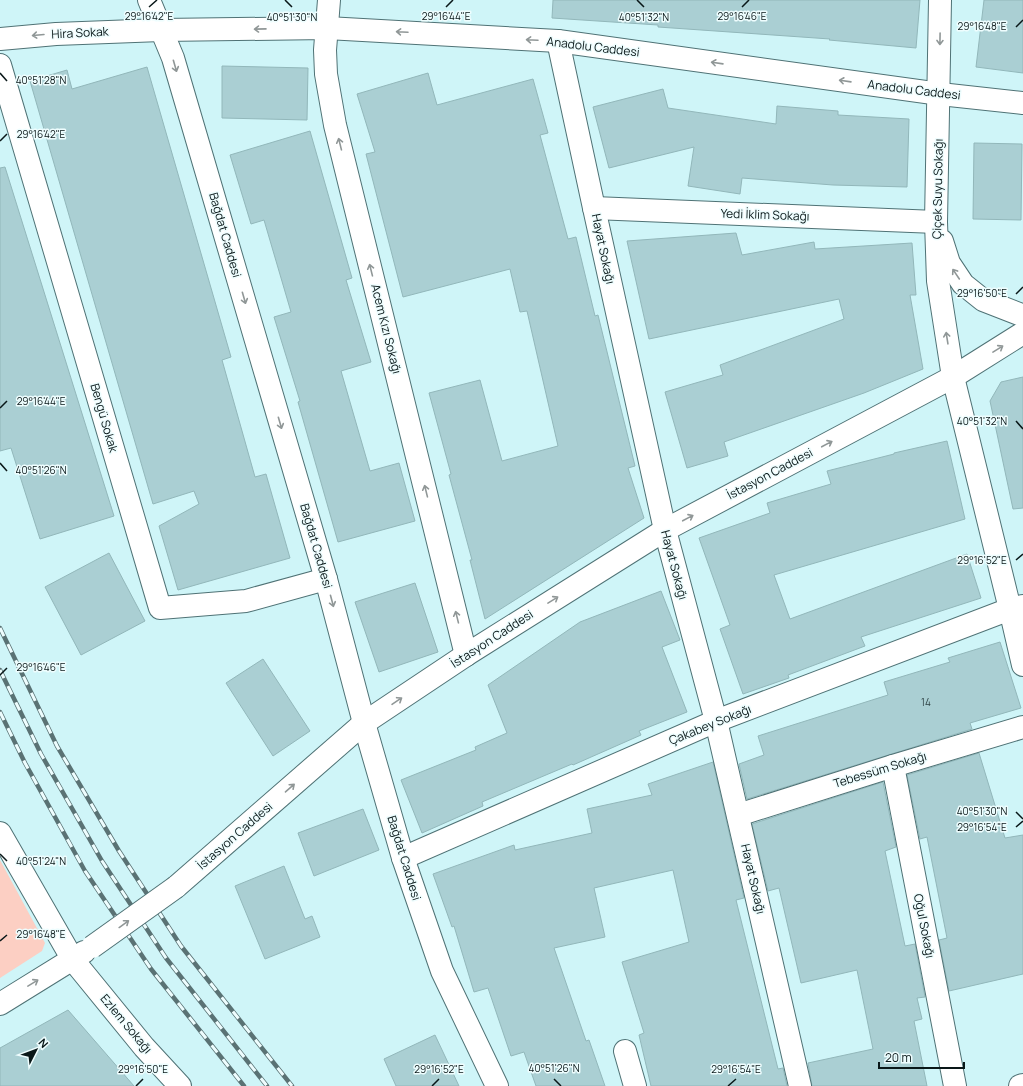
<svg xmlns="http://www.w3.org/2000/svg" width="1023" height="1086" viewBox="0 0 1023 1086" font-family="Manrope,sans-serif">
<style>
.green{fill:#fccfc3}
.building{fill:#aacfd3;stroke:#92b7ba}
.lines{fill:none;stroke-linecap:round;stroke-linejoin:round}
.minor-casing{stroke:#4f7275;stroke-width:24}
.minor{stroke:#fff;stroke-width:22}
.rail-casing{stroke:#5a7274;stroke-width:4.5}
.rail{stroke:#eefdfe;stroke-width:3;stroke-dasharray:9;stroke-linecap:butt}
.minor-bridge-casing{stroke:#4f7275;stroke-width:24;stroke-linecap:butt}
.minor-bridge{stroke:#fff;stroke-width:22}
.oneway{stroke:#909797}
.ticks{fill:none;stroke:#091718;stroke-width:1.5}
.labels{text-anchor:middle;stroke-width:3;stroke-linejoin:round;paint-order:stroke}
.number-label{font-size:10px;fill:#314547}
.street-label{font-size:12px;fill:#091718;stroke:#eefdfe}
.ticks-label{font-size:10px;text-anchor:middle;fill:#091718;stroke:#eefdfe;stroke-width:3;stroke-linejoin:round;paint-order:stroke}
</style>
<rect width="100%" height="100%" fill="#cff5f8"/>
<!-- green -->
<path class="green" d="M0 860 45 943 42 951 0 978Z"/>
<!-- building -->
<g class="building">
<path d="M553 0H920L916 48 829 40 830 39 658 27V25L552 18Z"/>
<path d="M984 0H1023V73L976 67Z"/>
<path d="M222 66 308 68 307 120 222 118Z"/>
<path d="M147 67 231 357 222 360 255 477 266 474 290 558 178 590 159 526 199 504 194 491 153 504 30 81 67 70 72 89Z"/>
<path d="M428 73 437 105 533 79 548 133 540 135 568 239 576 237 595 316 598 315 635 466 628 468 644 518 485 619 470 560H472L449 475 451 474 429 393 480 380 502 461 558 446 527 311 520 312 510 269 403 297 366 154 375 152 357 94Z"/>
<path d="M663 89 668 108 776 124 777 106 838 111V115L909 119 907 187 833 185 742 178 740 194 688 186 694 147 609 168 593 107Z"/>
<path d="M310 131 352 278 346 280 371 362 341 371 370 471 399 463 415 521 338 542 298 402 300 401 274 317 291 312 264 220 251 224 230 155Z"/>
<path d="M974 143 1022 144 1021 220 973 219Z"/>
<path d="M5 167 114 516 40 539 11 448 0 451V168Z"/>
<path d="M736 233 742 255 814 242 815 249 912 243 916 295H910L923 369 864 393 724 442 728 456 687 468 665 392 723 375 720 365 844 319 839 299 649 339 627 241Z"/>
<path d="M1023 377V508L1013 509 990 401 1001 382Z"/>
<path d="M947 441 965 519 774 575 790 619 967 554 981 598 861 637 865 646 788 675 789 678 743 694 720 629 730 625 699 538 770 513 767 503 831 484 827 471 894 454V453Z"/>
<path d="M109 553 145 621 81 655 45 587Z"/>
<path d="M415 583 438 652 379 672 355 602Z"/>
<path d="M661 591 680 640 662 647 687 712 639 731 641 735 573 765 572 764 482 802 483 806 422 833 401 780 476 750 475 747 507 733 488 685 580 622Z"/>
<path d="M1000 642 1021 708 970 723 972 729 747 799 739 764 764 755 758 736 888 695 884 682 950 662 948 658Z"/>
<path d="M263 659 310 731 273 756 226 683Z"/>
<path d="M979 753 1005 838 1023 835V974L949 991 939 940 947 938 927 837 920 839 907 775Z"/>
<path d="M713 762 744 898 736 900 778 1069 783 1068 787 1086H651L639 1035 644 1033 622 962 689 942 673 870 594 888 605 937 554 948 586 1041 589 1040 605 1086H536L524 1052 511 1056 488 988 474 992 454 926 452 927 433 874 514 845 515 850 592 833 587 809 652 795 648 784Z"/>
<path d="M883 782 896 847 885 851 905 946 915 944 925 997 917 998 922 1019 914 1021 927 1086H812L808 1063 873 1049 857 970 801 983 779 888 768 891 752 824Z"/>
<path d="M363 809 379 850 314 876 298 833Z"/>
<path d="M284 866 305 919 312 916 320 937 265 959 235 886Z"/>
<path d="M68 1010 134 1086H0V1048Z"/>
<path d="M435 1035 459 1086H396L384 1059Z"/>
</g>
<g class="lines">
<defs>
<g id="minor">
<path d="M149 0 173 58 326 579 364 723 403 858 442 971 497 1086"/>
<path d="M329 0 325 50 326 74 335 125 466 655"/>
<path d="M940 0 936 222 938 281 953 377 1010 609 1023 665"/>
<path d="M0 39 56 34 161 30 327 28 558 41 940 94 1023 103"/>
<path d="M558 41 594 208 665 530 716 721 800 1086"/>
<path d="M0 65 160 608 246 601 326 579"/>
<path d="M594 208 936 222"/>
<path d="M942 241 949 263 963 284 983 300 1019 314 1023 315"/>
<path d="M893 766 955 1086"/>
<path d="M738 815 893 766 1023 727"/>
<path d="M0 833 73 960 144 1047 180 1086"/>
<path d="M403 858 716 721 1010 609 1023 606"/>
<path d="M176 887 364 723 466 655 665 530 953 377 1023 333"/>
<path d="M0 1004 84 952"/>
<path d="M625 1051 635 1086"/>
<path d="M1020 1086 1023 1085"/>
</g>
</defs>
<!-- minor casing -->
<use href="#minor" class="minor-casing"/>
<!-- minor -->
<use href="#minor" class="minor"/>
<defs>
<g id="rail">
<path d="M0 628 57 746 119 851 181 946 292 1086"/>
<path d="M0 670 41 754 102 861 166 958 267 1086"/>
<path d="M0 712 25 763 85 871 151 969 244 1086"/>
</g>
</defs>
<!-- rail casing -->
<use href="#rail" class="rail-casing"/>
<!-- rail -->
<use href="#rail" class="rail"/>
<defs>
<path id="minor-bridge" d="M92 947 176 887"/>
</defs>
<!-- minor-bridge casing -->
<use href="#minor-bridge" class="minor-bridge-casing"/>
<!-- minor-bridge -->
<use href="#minor-bridge" class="minor-bridge"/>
</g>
<!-- one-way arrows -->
<defs><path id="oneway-shaft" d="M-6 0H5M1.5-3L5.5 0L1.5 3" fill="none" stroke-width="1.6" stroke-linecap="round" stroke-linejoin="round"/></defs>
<g class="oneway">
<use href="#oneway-shaft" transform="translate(260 29) rotate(179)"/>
<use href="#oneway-shaft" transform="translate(402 32) rotate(-177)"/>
<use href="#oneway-shaft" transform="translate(38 35) rotate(175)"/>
<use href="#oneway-shaft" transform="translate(940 39) rotate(91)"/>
<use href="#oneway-shaft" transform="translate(532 40) rotate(-177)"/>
<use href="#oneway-shaft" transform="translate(717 63) rotate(-172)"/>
<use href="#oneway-shaft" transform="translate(175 66) rotate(74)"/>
<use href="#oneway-shaft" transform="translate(845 81) rotate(-172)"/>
<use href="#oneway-shaft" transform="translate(340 144) rotate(-104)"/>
<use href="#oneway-shaft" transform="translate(371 270) rotate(-104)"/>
<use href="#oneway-shaft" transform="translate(956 274) rotate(-124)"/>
<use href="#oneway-shaft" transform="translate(244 298) rotate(74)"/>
<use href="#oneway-shaft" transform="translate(947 338) rotate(-99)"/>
<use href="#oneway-shaft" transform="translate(998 349) rotate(-32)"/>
<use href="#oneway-shaft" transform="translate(280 423) rotate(74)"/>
<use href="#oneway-shaft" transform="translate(827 444) rotate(-28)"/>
<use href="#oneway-shaft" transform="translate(426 491) rotate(-104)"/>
<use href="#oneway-shaft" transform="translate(688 518) rotate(-28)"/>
<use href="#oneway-shaft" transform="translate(553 600) rotate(-32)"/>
<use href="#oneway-shaft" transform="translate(332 601) rotate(75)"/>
<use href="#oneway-shaft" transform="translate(457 617) rotate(-104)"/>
<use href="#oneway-shaft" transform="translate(397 701) rotate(-34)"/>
<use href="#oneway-shaft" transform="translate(290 788) rotate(-41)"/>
<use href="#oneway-shaft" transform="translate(124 924) rotate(-36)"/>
<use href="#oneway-shaft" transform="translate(33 983) rotate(-31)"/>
</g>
<!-- ticks -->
<path class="ticks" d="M285 0 292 7M637 0 644 7M149 7 157 0M446 7 453 0M742 7 749 0M1016 27 1023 20M0 73 7 81M0 141 7 134M1016 294 1023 287M0 408 7 401M1016 421 1023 429M0 463 7 471M1016 560 1023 554M0 675 7 668M1016 812 1023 819M1016 827 1023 821M0 854 7 861M0 941 7 935M554 1079 561 1086M136 1086 143 1079M432 1086 439 1079M728 1086 736 1079"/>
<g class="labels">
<!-- number labels -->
<g class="number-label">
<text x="926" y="706">14</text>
</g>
<!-- street labels -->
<g class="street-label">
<text transform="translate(80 33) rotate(-3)" y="4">Hira Sokak</text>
<text transform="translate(593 47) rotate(7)" y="4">Anadolu Caddesi</text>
<text transform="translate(914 90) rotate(7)" y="4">Anadolu Caddesi</text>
<text transform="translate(938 189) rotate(-89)" y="4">Çiçek Suyu Sokağı</text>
<text transform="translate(765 215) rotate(2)" y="4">Yedi İklim Sokağı</text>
<text transform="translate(225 235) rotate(74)" y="4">Bağdat Caddesi</text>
<text transform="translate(603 249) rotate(78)" y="4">Hayat Sokağı</text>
<text transform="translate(386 329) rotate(76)" y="4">Acem Kızı Sokağı</text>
<text transform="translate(104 418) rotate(74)" y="4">Bengü Sokak</text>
<text transform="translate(770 474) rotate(-28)" y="4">İstasyon Caddesi</text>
<text transform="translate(316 546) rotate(74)" y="4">Bağdat Caddesi</text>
<text transform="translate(674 565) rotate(75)" y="4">Hayat Sokağı</text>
<text transform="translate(492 639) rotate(-33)" y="4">İstasyon Caddesi</text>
<text transform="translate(710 725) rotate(-22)" y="4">Çakabey Sokağı</text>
<text transform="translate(880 770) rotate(-17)" y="4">Tebessüm Sokağı</text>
<text transform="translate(235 836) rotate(-41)" y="4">İstasyon Caddesi</text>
<text transform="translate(404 858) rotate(73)" y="4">Bağdat Caddesi</text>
<text transform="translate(753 879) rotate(77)" y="4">Hayat Sokağı</text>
<text transform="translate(924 926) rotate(79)" y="4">Oğul Sokağı</text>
<text transform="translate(126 1024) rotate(50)" y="4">Ezlem Sokağı</text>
</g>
</g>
<g class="ticks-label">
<text x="446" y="20">29°16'44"E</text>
<text x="742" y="20">29°16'46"E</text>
<text x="149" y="20">29°16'42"E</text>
<text x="292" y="21">40°51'30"N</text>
<text x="644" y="21">40°51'32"N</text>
<text x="982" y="30">29°16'48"E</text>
<text x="41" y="84">40°51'28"N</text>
<text x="41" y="138">29°16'42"E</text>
<text x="982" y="297">29°16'50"E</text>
<text x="41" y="405">29°16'44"E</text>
<text x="982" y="425">40°51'32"N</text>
<text x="41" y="474">40°51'26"N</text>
<text x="982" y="564">29°16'52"E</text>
<text x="41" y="671">29°16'46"E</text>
<text x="982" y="815">40°51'30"N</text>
<text x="982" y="831">29°16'54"E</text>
<text x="41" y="865">40°51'24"N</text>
<text x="41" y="938">29°16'48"E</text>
<text x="554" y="1072">40°51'26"N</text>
<text x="143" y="1073">29°16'50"E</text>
<text x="439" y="1073">29°16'52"E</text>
<text x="736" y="1073">29°16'54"E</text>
</g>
<!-- north arrow -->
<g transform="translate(36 1050) rotate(48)" stroke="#eefdfe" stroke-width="3" paint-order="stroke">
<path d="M0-3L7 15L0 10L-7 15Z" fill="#091718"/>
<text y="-6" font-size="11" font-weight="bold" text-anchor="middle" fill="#091718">N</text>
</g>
<!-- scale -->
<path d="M879 1062v6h85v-6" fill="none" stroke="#091718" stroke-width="2"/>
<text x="885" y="1062" font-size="12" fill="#091718" stroke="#eefdfe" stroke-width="3" paint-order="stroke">20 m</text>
</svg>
